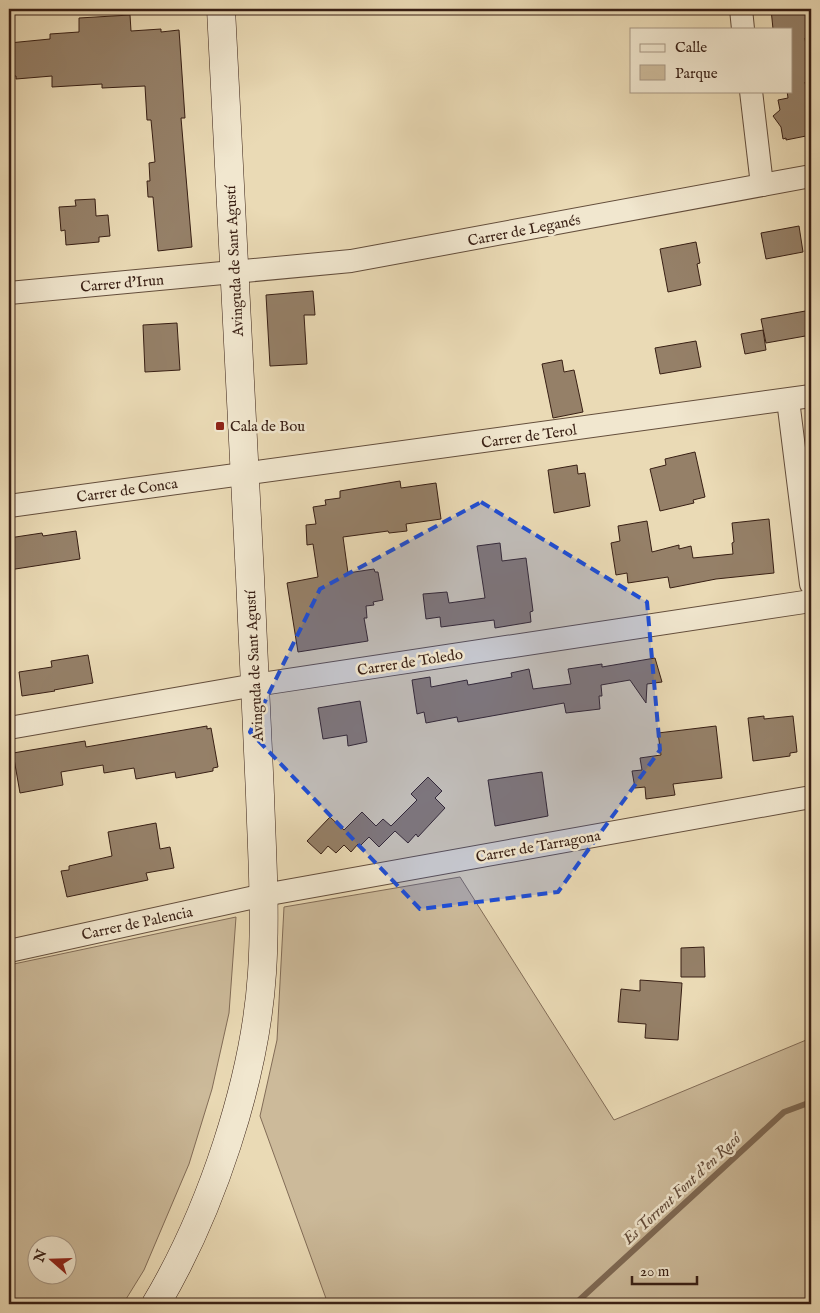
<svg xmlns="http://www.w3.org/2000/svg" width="820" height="1313" viewBox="0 0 820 1313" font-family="'IM FELL English',serif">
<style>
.green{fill:#ccba9a;stroke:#826c57;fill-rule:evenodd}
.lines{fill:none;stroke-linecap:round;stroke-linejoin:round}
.stream{stroke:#7e6954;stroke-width:6}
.building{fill:#958068;stroke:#381f14}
.street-casing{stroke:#644e3c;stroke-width:24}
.secondary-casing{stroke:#381f14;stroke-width:29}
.street{stroke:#f1e7cf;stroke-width:22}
.secondary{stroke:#f1e7cf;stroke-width:28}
.marked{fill:#1d4ed8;fill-opacity:0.2;stroke:#1d4ed8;stroke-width:4;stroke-dasharray:10 6;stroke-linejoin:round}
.poi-dot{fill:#8f2418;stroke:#f1e7cf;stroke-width:2}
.labels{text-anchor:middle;stroke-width:5;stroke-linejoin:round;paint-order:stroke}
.street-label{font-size:15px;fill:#381f14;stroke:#f1e7cf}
.poi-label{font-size:15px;fill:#381f14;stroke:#f1e7cf;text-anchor:start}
.water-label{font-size:16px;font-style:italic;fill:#614a39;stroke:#f1e7cf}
</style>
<rect width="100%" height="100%" fill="#eadab5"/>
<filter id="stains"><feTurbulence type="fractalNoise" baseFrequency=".004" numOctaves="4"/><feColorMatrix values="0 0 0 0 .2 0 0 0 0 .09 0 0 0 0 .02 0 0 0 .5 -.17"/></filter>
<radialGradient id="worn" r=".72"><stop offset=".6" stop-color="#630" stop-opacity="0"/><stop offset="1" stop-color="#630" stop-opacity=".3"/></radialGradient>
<!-- green -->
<g class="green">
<path d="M460 877 614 1120 811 1038V1304H328L260 1116 277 1040 284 907Z"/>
<path d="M236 917 229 1013 212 1089 189 1164 144 1270 123 1304H9V965ZM38 1246H68V1276H38Z"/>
</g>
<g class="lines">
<!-- stream -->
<path class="stream" d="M575 1304 784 1112 811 1102"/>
</g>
<!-- building -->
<g class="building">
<path d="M771 9H806L809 37 805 38 811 81 805 82 811 116V135L786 140V138L783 139 781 127 773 116 780 110 778 100 788 98 787 91H791V29H773Z"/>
<path d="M130 15 131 31 161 29V32L179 30 185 118H181L192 247 158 251 153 197H148L147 181H150L149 163 155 162 151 120H147L145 86 102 88V84L52 87V76L16 79V76H9V43L50 39V34L79 32V18Z"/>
<path d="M95 199 96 216 108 215 110 236 99 237V242L66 245 65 230 61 231 59 207 76 206 75 200Z"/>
<path d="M799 226 803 252 766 259 761 233Z"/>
<path d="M696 242 700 263 697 264 701 285 668 292 660 249Z"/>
<path d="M313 291 315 315H304L307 364 270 366 266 295Z"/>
<path d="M811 310V335L766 343 761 319Z"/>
<path d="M177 323 180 370 145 372 143 325Z"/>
<path d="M763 330 766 350 745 354 741 334Z"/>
<path d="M696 341 701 367 660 374 655 348Z"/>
<path d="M562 360 564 372 574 370 583 412 553 418 542 364Z"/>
<path d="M695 452 705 497 693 500 694 503 660 511 650 469 666 465 665 459Z"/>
<path d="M577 465 578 474 585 473 590 506 554 513 548 470Z"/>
<path d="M400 481 401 488 436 483 441 519 406 524 407 531 389 533 388 531 343 537 348 573 374 569 375 572H378L383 600 373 602 374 605 366 606 367 618H364L368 641 298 652 287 583 318 577 313 544 307 545 306 525 316 524 313 507 326 505 325 500 340 498V491Z"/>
<path d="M769 519 774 573 716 579 670 588 668 577 628 583 627 573 616 575 611 543 620 541 618 526 647 521 652 552 679 545V549L691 546 693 558 733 554 732 543 734 542 732 523Z"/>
<path d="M76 531 80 559 9 570V538L42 533 43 536Z"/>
<path d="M500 543 502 561 526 558 533 611 530 612 531 622 495 628 494 620 441 627 440 617 426 619 423 594 447 592 449 603 485 598 477 546Z"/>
<path d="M88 655 93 683 54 690 55 691 22 696 19 672 52 667 51 661Z"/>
<path d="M655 658 662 682 647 684 646 703 630 680 601 685 602 696H599L600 709 566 713 564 703 458 722 457 717 426 723 424 712 417 714 412 680 430 677 431 687 467 680 468 685 512 677 511 673 529 669 533 689 571 684 568 669 602 664V667Z"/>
<path d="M360 701 367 742 348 746 347 735 323 739 318 708Z"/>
<path d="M764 716V719L793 716 797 752 790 753V756L753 761 748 718Z"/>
<path d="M207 726V729L211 728 218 767 213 768V771L176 778 175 772 136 779 134 768 104 773 103 765 61 772 63 785 20 793 13 753 85 741 86 747Z"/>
<path d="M716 726 722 778 673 784 675 795 646 799 645 787 635 788 632 771 642 770 640 758 661 755 658 733Z"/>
<path d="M542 772 548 816 495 826 488 780Z"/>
<path d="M428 777 442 791 435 798 445 808 418 837 416 834 408 843 395 831 379 847 369 837 360 846 358 844 351 852 344 845 336 853 328 846 321 854 307 841 330 817 344 830 362 812 376 826 383 819 391 826 417 800 411 794Z"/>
<path d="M156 823 160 849 170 847 174 868 146 873 148 880 67 897 61 871 69 870V866L112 856 108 832Z"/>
<path d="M704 947 705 977H681V948Z"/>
<path d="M640 980 682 983 678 1040 645 1038 646 1024 618 1022 621 989 640 991Z"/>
</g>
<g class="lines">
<defs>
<g id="street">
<path d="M741 9 743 29"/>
<path d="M751 91 762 185"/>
<path d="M9 293 351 261 811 176"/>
<path d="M788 400 811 584"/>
<path d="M9 506 811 396"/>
<path d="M9 728 255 685 811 601"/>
<path d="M9 951 264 895 811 797"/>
</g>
<path id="secondary" d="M156 1304C211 1211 255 1081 262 973 266 914 262 854 260 795 257 722 253 649 250 577 242 387 231 198 221 9"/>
</defs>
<!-- street casing -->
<use href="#street" class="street-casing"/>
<!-- secondary casing -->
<use href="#secondary" class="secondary-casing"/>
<!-- street -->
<use href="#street" class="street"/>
<!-- secondary -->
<use href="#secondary" class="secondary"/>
</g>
<!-- marked area -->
<path class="marked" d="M481 502 647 602 660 750 558 892 420 909 250 732 320 589Z"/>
<!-- markers -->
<rect class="poi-dot" x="215" y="421" width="10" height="10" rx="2.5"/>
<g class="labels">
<!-- street labels -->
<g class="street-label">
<text transform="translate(524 230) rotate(-11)" y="5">Carrer de Leganés</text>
<text transform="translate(234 261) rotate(-93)" y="5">Avinguda de Sant Agustí</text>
<text transform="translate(122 283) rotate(-5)" y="5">Carrer d'Irun</text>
<text transform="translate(529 436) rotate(-8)" y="5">Carrer de Terol</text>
<text transform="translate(127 490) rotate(-8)" y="5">Carrer de Conca</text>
<text transform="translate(410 662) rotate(-9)" y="5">Carrer de Toledo</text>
<text transform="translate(254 666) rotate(-93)" y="5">Avinguda de Sant Agustí</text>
<text transform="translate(538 846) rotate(-10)" y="5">Carrer de Tarragona</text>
<text transform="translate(137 923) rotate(-12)" y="5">Carrer de Palencia</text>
</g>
<!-- poi labels -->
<g class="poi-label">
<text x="230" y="431">Cala de Bou</text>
</g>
<!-- water labels -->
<g class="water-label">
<text transform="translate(681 1188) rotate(-43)" y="6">Es Torrent Font d'en Racó</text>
</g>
</g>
<!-- margin -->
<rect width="820" height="1313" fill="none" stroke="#eadab5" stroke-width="30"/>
<rect x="10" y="10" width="800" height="1293" fill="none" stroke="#381f14" stroke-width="2.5"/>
<rect x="15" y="15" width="790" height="1283" fill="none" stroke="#381f14"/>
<!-- legend -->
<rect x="630" y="28" width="162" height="65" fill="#f1e7cf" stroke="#a79784"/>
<rect x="640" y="44" width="25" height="8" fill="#f1e7cf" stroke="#a79784"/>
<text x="675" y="52" font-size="15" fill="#381f14">Calle</text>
<rect x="640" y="65" width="25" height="15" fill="#ccba9a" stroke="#a79784"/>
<text x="675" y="78" font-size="15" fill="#381f14">Parque</text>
<!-- north arrow -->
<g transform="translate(52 1260) rotate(290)"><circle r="24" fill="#f1e7cf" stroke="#a79784"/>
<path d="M0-4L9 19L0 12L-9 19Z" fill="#8f2418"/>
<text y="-8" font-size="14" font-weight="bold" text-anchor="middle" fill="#381f14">N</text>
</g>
<!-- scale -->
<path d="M632 1276v8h65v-8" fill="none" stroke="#381f14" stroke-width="2.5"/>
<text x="640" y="1276" font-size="15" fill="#381f14" stroke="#f1e7cf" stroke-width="4" paint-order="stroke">20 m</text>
<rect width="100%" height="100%" filter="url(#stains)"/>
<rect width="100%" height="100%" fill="url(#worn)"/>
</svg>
